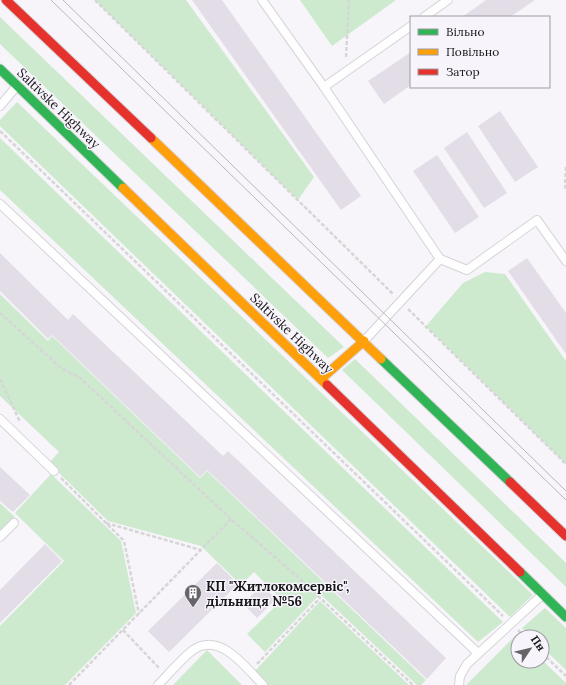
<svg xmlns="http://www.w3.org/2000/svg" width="566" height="685" viewBox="0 0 566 685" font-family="Lora,serif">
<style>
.green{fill:#cdeacf}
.building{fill:#e3dde8}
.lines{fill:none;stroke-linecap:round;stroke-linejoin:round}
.lane-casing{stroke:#d5d3d7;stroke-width:10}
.fast-casing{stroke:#d5d3d7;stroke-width:11}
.slow-casing{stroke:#d5d3d7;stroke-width:11}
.jam-casing{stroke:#d5d3d7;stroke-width:11}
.path{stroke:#d6d6d6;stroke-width:2.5;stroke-dasharray:4 2;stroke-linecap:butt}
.lane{stroke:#fefefe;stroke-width:8}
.fast{stroke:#30b455;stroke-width:9}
.slow{stroke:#ff9f0a;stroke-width:9}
.jam{stroke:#e5322d;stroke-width:9}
.tram{stroke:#b8b7b9;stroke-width:1}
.labels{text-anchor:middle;stroke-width:3;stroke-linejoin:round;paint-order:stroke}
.street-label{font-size:13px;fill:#171618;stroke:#f7f4fb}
.poi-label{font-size:13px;font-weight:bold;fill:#171618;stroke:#f7f4fb;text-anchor:start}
</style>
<rect width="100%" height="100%" fill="#f7f5fa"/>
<!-- green -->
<g class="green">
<path d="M95 0H186L314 177 298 200Z"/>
<path d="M300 0H396L332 46Z"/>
<path d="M0 17 344 347 328 358 0 44Z"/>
<path d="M17 102 533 595 510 617 0 126V120Z"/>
<path d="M0 138 503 622 478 642 0 190Z"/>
<path d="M485 272 505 274 566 361V464L426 326 463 283Z"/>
<path d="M0 294 48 341 52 336 200 478 207 471 426 680 421 685H417L320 594 265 652 247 634 282 600 254 572 241 585 201 546 108 521 49 463 59 452 0 396Z"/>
<path d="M355 359 566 563V587L342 370Z"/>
<path d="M51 474 121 541 136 613 65 685H0V626L64 561 15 513Z"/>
<path d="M0 503 15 517 0 531Z"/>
<path d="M320 601 409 685H267L254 672Z"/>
<path d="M545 608 566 628V670L542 647V637H531L522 628Z"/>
<path d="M516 635 518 637V661H542V660L566 683V685H468L467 684Z"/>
<path d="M207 650 242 685H173Z"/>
</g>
<!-- building -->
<g class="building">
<path d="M192 0H222L361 196 341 210Z"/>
<path d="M486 0H535L510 17H462Z"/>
<path d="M411 52V85L384 104 368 81Z"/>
<path d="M500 111 538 167 515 182 478 126Z"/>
<path d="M467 132 507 193 484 208 444 148Z"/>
<path d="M437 155 479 217 455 233 413 171Z"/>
<path d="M0 253 68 320 73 314 223 456 228 451 446 658 427 679 207 470 200 477 52 335 48 339 0 291Z"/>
<path d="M527 258 566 313V354L508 271Z"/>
<path d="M0 467 30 495 13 512 0 501Z"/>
<path d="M45 544 62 561 0 623V590Z"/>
<path d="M217 563 238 584 169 652 148 631Z"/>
<path d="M262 585 276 599 257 618 243 604Z"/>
</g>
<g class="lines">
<defs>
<g id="lane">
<path d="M262 0 324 87 440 259 364 341"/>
<path d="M424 17 448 0"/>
<path d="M324 87 411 26"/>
<path d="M0 106 16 87"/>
<path d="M0 204 478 653"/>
<path d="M440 259 467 270 537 220 566 261"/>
<path d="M0 419 54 471"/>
<path d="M0 537 14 523"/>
<path d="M158 685C168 675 182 658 193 650 220 631 246 668 263 685"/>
<path d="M459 685 460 676 467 664 542 595"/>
</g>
<g id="fast">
<path d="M0 69 123 188"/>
<path d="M381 359 510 482"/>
<path d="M520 572 566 617"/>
</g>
<g id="slow">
<path d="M151 138 381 359"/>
<path d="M123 188 327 385"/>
<path d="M321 379 364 341"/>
</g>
<g id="jam">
<path d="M6 0 151 138"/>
<path d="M327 385 520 572"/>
<path d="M510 482 566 536"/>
</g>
</defs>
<!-- lane casing -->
<use href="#lane" class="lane-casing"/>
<!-- fast casing -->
<use href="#fast" class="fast-casing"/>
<!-- slow casing -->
<use href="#slow" class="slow-casing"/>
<!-- jam casing -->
<use href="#jam" class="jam-casing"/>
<!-- path -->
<g class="path">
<path d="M95 0 393 294"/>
<path d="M346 57 349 0"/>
<path d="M0 131 503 616"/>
<path d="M566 167 565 185 566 191"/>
<path d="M408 309 566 464"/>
<path d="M0 313 61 368 80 378 231 519 299 578 413 685"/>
<path d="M0 379 20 422"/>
<path d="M61 478 124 541 139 614"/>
<path d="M106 523 201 550"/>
<path d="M123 630 160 669"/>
<path d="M518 630 525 637"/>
<path d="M542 653 566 676"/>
<path d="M257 664 320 598"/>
<path d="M69 685 231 519"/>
</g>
<!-- lane -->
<use href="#lane" class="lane"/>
<!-- fast -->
<use href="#fast" class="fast"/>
<!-- slow -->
<use href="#slow" class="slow"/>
<!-- jam -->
<use href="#jam" class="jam"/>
<!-- tram -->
<g class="tram">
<path d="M51 0 566 500"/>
<path d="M63 0 566 491"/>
</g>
</g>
<!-- icons -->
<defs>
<symbol id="building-pin" viewBox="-11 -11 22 30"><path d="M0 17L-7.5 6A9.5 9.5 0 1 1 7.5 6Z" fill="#656467" stroke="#f7f4fb"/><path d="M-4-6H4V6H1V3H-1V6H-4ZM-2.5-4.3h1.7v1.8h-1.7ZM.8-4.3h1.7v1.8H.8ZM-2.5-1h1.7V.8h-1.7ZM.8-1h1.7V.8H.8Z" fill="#fff"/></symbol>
</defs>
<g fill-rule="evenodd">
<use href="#building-pin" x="183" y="583" width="20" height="27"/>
</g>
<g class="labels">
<!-- street labels -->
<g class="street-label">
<text transform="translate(59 108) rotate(44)" y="5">Saltivske Highway</text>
<text transform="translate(292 333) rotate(44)" y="5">Saltivske Highway</text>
</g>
<!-- poi labels -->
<g class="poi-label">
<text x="206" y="591">КП "Житлокомсервіс",<tspan x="206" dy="15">дільниця №56</tspan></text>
</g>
</g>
<!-- legend -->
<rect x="410" y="16" width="140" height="72" fill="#f7f4fb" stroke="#9d9ba0"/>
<rect x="418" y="29" width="20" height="6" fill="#30b455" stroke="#9d9ba0"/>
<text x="446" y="36" font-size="12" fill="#171618">Вільно</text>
<rect x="418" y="49" width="20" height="6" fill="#ff9f0a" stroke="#9d9ba0"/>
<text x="446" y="56" font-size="12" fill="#171618">Повільно</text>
<rect x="418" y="69" width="20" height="6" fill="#e5322d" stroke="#9d9ba0"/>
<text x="446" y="76" font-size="12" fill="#171618">Затор</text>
<!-- north arrow -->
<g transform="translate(530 649) rotate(55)"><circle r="19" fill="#f7f4fb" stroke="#9d9ba0"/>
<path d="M0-3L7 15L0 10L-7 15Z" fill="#656467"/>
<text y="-6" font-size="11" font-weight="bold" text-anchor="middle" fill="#171618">Пн</text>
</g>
</svg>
